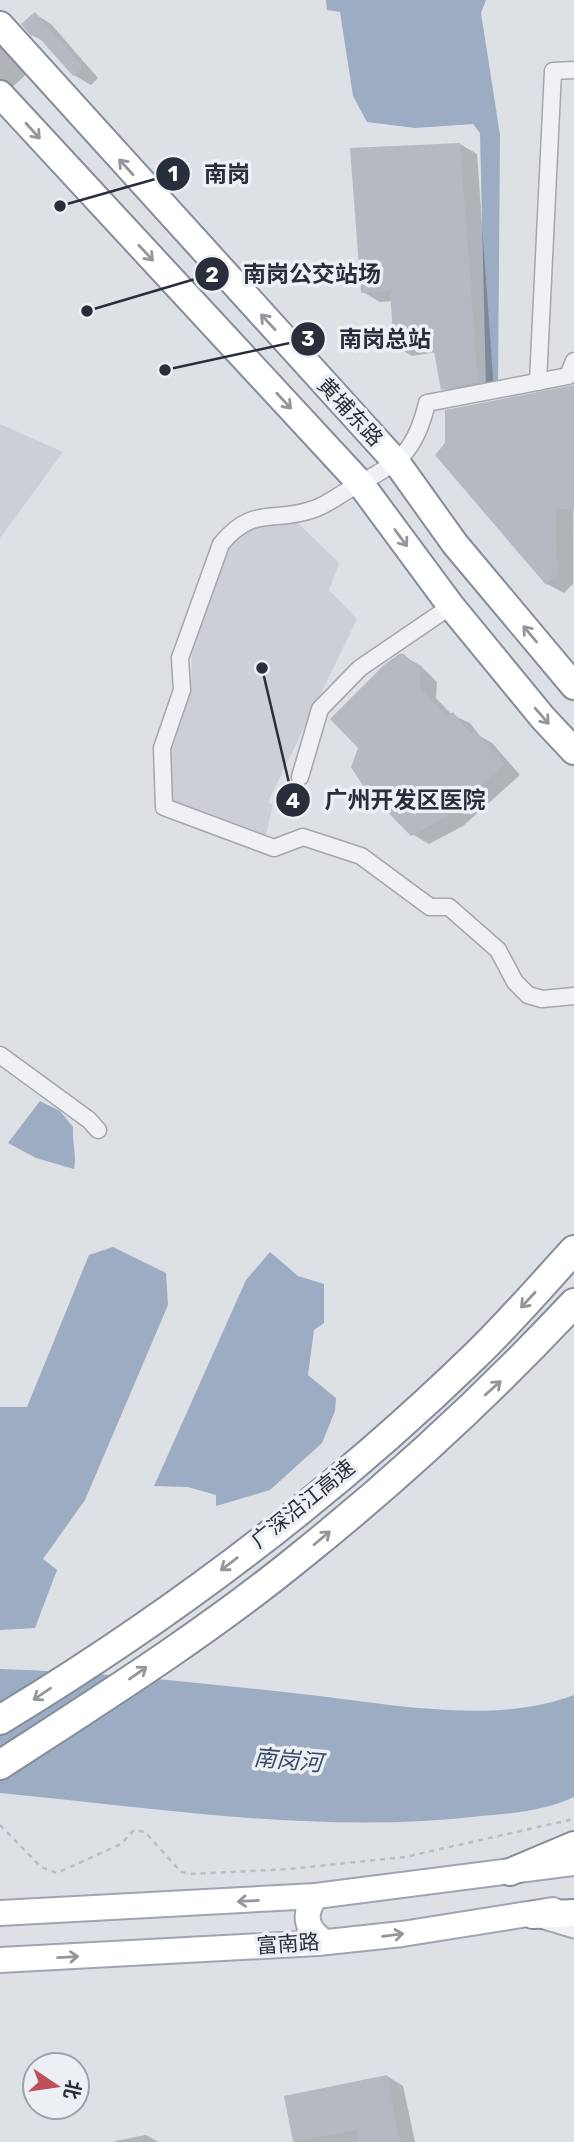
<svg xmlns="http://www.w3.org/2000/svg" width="574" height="2142" viewBox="0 0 574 2142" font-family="Rubik,'Noto Sans SC',sans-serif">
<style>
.built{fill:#cccfd6}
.water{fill:#9cacc2}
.shadow{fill:#0003}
.building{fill:#b5b9c1}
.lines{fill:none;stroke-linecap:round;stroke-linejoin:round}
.minor-casing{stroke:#a3a7ae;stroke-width:19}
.tertiary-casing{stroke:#a3a7ae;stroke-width:23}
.primary-casing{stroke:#9ea4b0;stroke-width:28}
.trunk-casing{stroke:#868d9a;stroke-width:30}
.motorway-casing{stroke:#868d9a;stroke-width:32}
.path{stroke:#bbbec4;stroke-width:2.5;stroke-dasharray:5 5;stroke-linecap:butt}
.minor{stroke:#eff1f4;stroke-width:16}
.tertiary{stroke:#eff1f4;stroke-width:19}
.primary{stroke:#fff;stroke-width:24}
.trunk{stroke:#fff;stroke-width:26}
.motorway{stroke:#fff;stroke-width:28}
.oneway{stroke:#94969c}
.labels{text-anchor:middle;stroke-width:7;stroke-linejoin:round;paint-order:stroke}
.street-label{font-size:21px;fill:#282e3a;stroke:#eceff3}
.water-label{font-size:23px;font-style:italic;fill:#374b69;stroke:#eceff3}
.leader{fill:none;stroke:#282e3a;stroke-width:2.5}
.callout-dot{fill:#282e3a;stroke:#eceff3;stroke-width:2.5}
.mark-label{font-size:21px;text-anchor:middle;font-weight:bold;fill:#fff}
.callout-label{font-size:23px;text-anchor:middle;font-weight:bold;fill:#282e3a;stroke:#eceff3;stroke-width:7;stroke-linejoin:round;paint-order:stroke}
</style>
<rect width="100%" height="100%" fill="#dde0e5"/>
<!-- built -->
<g class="built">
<path d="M0 424 63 452 0 538Z"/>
<path d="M295 520 339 563 329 590 357 619 268 802 273 805 265 839 167 805 168 756 191 690 192 647 230 545 249 530Z"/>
</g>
<!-- water -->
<g class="water">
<path d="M326 0H486L481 13 500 135 498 388 486 391 480 133 473 124 415 128 367 122 353 96 340 12 327 10Z"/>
<path d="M40 1101 60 1111 73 1127C72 1142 77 1158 74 1169L36 1158 8 1143Z"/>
<path d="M113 1247 166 1273 168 1305 85 1500 43 1559 57 1570 35 1628 0 1630V1407H27L89 1255Z"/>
<path d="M270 1252 298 1276 324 1284V1323L314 1330 308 1375 336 1398 335 1411 322 1443 270 1490 216 1506V1495L188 1487 154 1486 246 1280Z"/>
<path d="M0 1669C101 1672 201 1683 301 1694 385 1703 494 1726 574 1695V1797C544 1811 514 1813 481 1816 322 1835 159 1808 0 1793Z"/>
</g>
<!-- shadow -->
<g class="shadow">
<path d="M35 14 51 24 98 78 91 85 74 75 45 42 32 35Z"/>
<path d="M0 33 28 73 0 98Z"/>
<path d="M460 144 477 154 494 391 460 398 443 388 436 352 412 356 395 346 392 301 380 302 363 292Z"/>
<path d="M574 387 573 584 564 593 547 584 437 455Z"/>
<path d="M404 656 421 666 437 682 436 698 452 715 470 723 480 736 492 743 520 775 463 826 429 844 412 834Z"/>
<path d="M387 2076 403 2086 415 2142H295L286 2097Z"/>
<path d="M146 2135 159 2142H115V2141Z"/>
</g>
<!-- building -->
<g class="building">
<path d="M35 12 83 67 73 76 35 33 31 36 21 24Z"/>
<path d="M460 143 478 382 441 390 432 341 394 347 390 291 361 293 350 148Z"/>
<path d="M574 385V509H556L557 574 546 585 435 455 445 443V410Z"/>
<path d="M399 654H404L421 671 419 687 447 716 453 712 471 734 475 731 505 764 446 817 411 836 365 789 351 767 358 748 330 719 384 665Z"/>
<path d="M387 2075 400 2142H358L356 2130 293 2142 284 2096Z"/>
</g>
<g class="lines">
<defs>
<g id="minor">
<path d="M574 361 568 376 427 403C414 457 397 462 352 488 340 494 327 505 314 509 274 524 254 504 221 544L180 658 182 690 162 748 164 807 274 848 303 837 361 856 430 907H449L498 950 515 982 528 995 542 999 574 996"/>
<path d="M538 382 553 71 574 70"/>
<path d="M300 777 320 709 360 668 451 606"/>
<path d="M0 1055 89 1120 98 1130"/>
</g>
<path id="tertiary" d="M544 1919 574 1928"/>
<g id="primary">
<path d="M316 1896C302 1915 306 1930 325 1942"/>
<path d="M0 1913 316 1896 574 1863"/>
<path d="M0 1960 318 1943 402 1934 553 1910"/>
</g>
<g id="trunk">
<path d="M0 25 397 463 455 544 574 686"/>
<path d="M0 94 360 483 451 606 543 718 574 751"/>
<path d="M510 1872 574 1845"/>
<path d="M533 1915 574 1913"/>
</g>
<g id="motorway">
<path d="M0 1720C170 1617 333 1494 476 1355 510 1322 542 1285 574 1250"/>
<path d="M0 1765C100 1700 205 1634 297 1559 396 1480 488 1395 574 1303"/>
</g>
</defs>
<!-- minor casing -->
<use href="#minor" class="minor-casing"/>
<!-- tertiary casing -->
<use href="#tertiary" class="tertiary-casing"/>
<!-- primary casing -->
<use href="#primary" class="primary-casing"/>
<!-- trunk casing -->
<use href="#trunk" class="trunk-casing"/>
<!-- motorway casing -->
<use href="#motorway" class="motorway-casing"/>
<!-- path -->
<path class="path" d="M0 1825 41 1867 57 1873 121 1844 134 1830 145 1832 181 1872 192 1874 288 1869 405 1857 574 1819"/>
<!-- minor -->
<use href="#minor" class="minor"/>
<!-- tertiary -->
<use href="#tertiary" class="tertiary"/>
<!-- primary -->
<use href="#primary" class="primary"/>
<!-- trunk -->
<use href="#trunk" class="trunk"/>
<!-- motorway -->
<use href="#motorway" class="motorway"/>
</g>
<!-- one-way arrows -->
<defs><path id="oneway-shaft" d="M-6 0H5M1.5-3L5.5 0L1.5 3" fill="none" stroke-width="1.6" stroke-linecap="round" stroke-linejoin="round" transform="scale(1.75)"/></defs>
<g class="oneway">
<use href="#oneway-shaft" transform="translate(33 131) rotate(48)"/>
<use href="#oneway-shaft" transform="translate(126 167) rotate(-132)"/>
<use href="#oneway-shaft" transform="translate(146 253) rotate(47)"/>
<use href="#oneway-shaft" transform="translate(268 322) rotate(-133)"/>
<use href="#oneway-shaft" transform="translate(284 401) rotate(47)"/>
<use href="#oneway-shaft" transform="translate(401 538) rotate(54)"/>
<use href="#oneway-shaft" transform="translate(530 634) rotate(-130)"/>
<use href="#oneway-shaft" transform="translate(542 716) rotate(49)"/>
<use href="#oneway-shaft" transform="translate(528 1300) rotate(133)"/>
<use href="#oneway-shaft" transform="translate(493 1388) rotate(-42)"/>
<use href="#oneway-shaft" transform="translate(322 1538) rotate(-40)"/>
<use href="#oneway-shaft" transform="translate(229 1564) rotate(143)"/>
<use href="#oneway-shaft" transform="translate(138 1673) rotate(-35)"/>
<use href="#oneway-shaft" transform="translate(42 1694) rotate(146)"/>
<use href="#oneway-shaft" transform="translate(248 1901) rotate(177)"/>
<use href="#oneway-shaft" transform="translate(393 1935) rotate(-7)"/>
<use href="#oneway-shaft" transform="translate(68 1957) rotate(-3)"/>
</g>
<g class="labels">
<!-- street labels -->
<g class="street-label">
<text transform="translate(350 412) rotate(47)" y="7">黄埔东路</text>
<text transform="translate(303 1504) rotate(-39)" y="7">广深沿江高速</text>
<text transform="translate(288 1944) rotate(-4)" y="7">富南路</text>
</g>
<!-- water labels -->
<g class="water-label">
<text transform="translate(288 1760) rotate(5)" y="8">南岗河</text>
</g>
</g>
<!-- callouts -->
<path class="leader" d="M60 206L173 174M87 311L212 274M165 370L308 339M262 668L293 800"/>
<g class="callout-dot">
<circle cx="60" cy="206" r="7"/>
<circle cx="87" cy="311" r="7"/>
<circle cx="165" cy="370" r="7"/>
<circle cx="262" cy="668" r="7"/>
<circle cx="173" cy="174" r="18"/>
<circle cx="212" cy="274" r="18"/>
<circle cx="308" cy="339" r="18"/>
<circle cx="293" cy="800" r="18"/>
</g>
<g class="mark-label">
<text x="173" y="181">1</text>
<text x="212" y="282">2</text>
<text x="308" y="346">3</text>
<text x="293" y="808">4</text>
</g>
<g class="callout-label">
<text x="227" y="182">南岗</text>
<text x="312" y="282">南岗公交站场</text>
<text x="385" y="347">南岗总站</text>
<text x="405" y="808">广州开发区医院</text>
</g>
<!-- north arrow -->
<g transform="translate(56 2086) rotate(103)"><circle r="33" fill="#eceff3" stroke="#9ea2a9" stroke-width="2"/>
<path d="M0-5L12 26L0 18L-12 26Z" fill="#be4f5a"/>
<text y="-10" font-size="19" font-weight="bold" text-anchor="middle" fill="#282e3a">北</text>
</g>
</svg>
